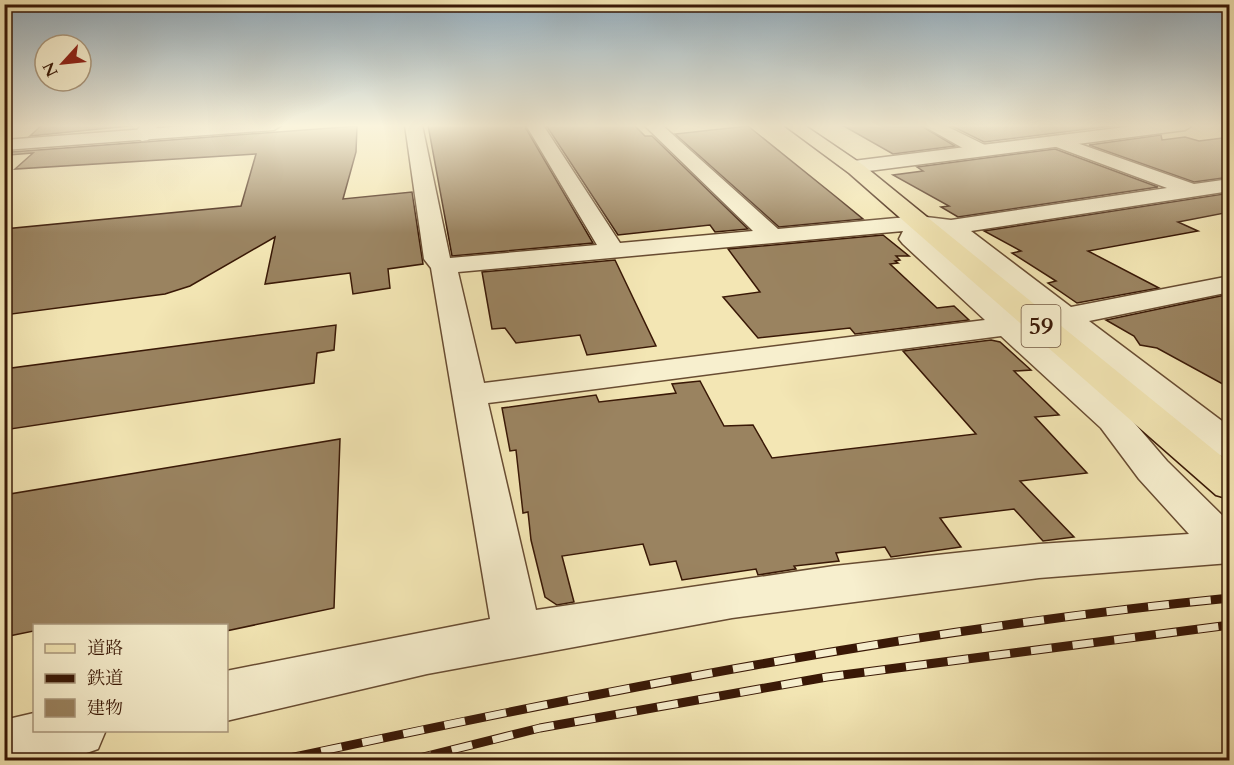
<svg xmlns="http://www.w3.org/2000/svg" width="1234" height="765" viewBox="0 0 1234 765" font-family="Cardo,'Noto Serif JP',serif">
<style>
.building{fill:#9a8360;stroke:#391806;stroke-width:1.5}
.lines{fill:none;stroke-linecap:round;stroke-linejoin:round}
.minor-casing{stroke:#684c32;stroke-width:3}
.tertiary-casing{stroke:#684c32;stroke-width:3}
.primary-casing{stroke:#391806;stroke-width:3}
.minor{fill:#f7efce;fill-rule:evenodd}
.tertiary{fill:#f7efce;fill-rule:evenodd}
.primary{fill:#f3e6b4;fill-rule:evenodd}
.rail-casing{stroke:#391806;stroke-width:9}
.rail{stroke:#f7efce;stroke-width:7;stroke-dasharray:21;stroke-linecap:butt}
.labels{text-anchor:middle;stroke-width:5;stroke-linejoin:round;paint-order:stroke}
.shield{fill:#f7efce;stroke:#725842;stroke-width:1.5}
.shield-label{font-size:24px;font-weight:bold;fill:#391806}
</style>
<rect width="100%" height="100%" fill="#f3e6b4"/>
<filter id="stains"><feTurbulence type="fractalNoise" baseFrequency=".00333" numOctaves="4"/><feColorMatrix values="0 0 0 0 .2 0 0 0 0 .09 0 0 0 0 .02 0 0 0 .5 -.17"/></filter>
<radialGradient id="worn" r=".72"><stop offset=".6" stop-color="#630" stop-opacity="0"/><stop offset="1" stop-color="#630" stop-opacity=".3"/></radialGradient>
<!-- building -->
<g class="building">
<path d="M42 125H138L30 136Z"/>
<path d="M428 125H524L593 243 452 256Z"/>
<path d="M546 125H634L645 136H652L748 229 715 232 710 225 618 235Z"/>
<path d="M842 125H920L955 146 893 154Z"/>
<path d="M950 125H1119L984 142Z"/>
<path d="M357 126 356 152 343 199 412 192 423 264 388 269 390 288 353 294 350 273 265 284 275 237 190 286 165 294 4 315V229L241 206 256 154 15 169 33 153 8 155 12 152Z"/>
<path d="M748 126 835 196 863 219 779 227 675 134Z"/>
<path d="M1161 135 1162 140 1185 137 1199 141 1230 137V177L1194 182 1089 145Z"/>
<path d="M1055 149 1158 187 958 217 941 207 949 206 893 175 923 171 917 167Z"/>
<path d="M1230 193V212L1178 222 1198 231 1088 251 1159 288 1077 303 1048 283 1056 281 1012 253 1021 251 984 231Z"/>
<path d="M883 235 909 256H896L900 260 895 261 898 263 890 264 937 308 954 306 969 320 855 334 850 328 758 338 723 297 760 292 728 249Z"/>
<path d="M615 260 656 346 587 355 580 335 516 343 505 328 492 329 482 272Z"/>
<path d="M1230 294V388L1157 348 1140 345 1134 336 1106 320Z"/>
<path d="M336 325 334 350 317 353 314 383 4 430V369Z"/>
<path d="M991 340 1000 342 1031 370 1014 371 1059 415 1035 417 1087 473 1020 481 1074 537 1043 541 1014 509 940 518 961 547 891 557 885 547 836 553 839 561 794 566 796 569 758 575 756 569 682 580 676 561 650 565 643 544 562 556 574 602 557 605 545 597 531 540 528 512 523 513 516 450 510 451 502 408 596 395 599 402 676 393 672 384 700 381 724 426 753 425 772 458 976 434 903 351Z"/>
<path d="M340 439 334 608 226 631V626H34V631L4 637V495Z"/>
</g>
<g class="lines">
<defs>
<g id="minor">
<path d="M141 125H158L148 140 142 141 133 136Z"/>
<path d="M405 125H422L450 258 597 245 526 125H543L620 243 753 231 644 125H662L778 229 918 216 951 220 1167 188 1051 145 1048 141 1051 137 1057 136 1194 184 1230 179V191L971 231 1071 307 1230 276V292L1089 321 1230 427V458L1217 455 944 233 926 231 924 237 1125 412 1167 461 1230 523V563L1039 578 732 618 427 674 226 721V671L490 619 431 268 424 259ZM903 231 899 239 903 244 985 320 484 383 458 272ZM1001 336 1101 428 1139 479 1189 534 1039 544 834 566 536 610 488 403Z"/>
<path d="M922 125H944L989 147 991 151 989 155H975Z"/>
<path d="M34 713V730H106L98 749C65 762 40 760 4 760V720Z"/>
</g>
<g id="tertiary">
<path d="M198 125H282L274 130 4 150V140Z"/>
<path d="M1141 125H1193L1185 130 853 173 843 167 853 161Z"/>
</g>
<path id="primary" d="M784 125H804L863 165 1230 463V499L1216 495 849 173Z"/>
</defs>
<!-- minor casing -->
<use href="#minor" class="minor-casing"/>
<!-- tertiary casing -->
<use href="#tertiary" class="tertiary-casing"/>
<!-- primary casing -->
<use href="#primary" class="primary-casing"/>
<!-- minor -->
<use href="#minor" class="minor"/>
<!-- tertiary -->
<use href="#tertiary" class="tertiary"/>
<!-- primary -->
<use href="#primary" class="primary"/>
<defs>
<g id="rail">
<path d="M280 760C597 692 907 630 1230 598"/>
<path d="M411 760 540 728 827 677 1230 625"/>
</g>
</defs>
<!-- rail casing -->
<use href="#rail" class="rail-casing"/>
<!-- rail -->
<use href="#rail" class="rail"/>
</g>
<!-- sky -->
<linearGradient id="sky" x2="0" y2="1"><stop stop-color="#93acbc"/><stop offset="0.54" stop-color="#faf4dd"/><stop offset="1" stop-color="#faf4dd" stop-opacity="0"/></linearGradient>
<rect width="1234" height="233" fill="url(#sky)"/>
<g class="labels">
<!-- shield labels -->
<rect class="shield" x="1021.5" y="305" width="39" height="42" rx="4.5"/>
<g class="shield-label">
<text x="1041" y="334">59</text>
</g>
</g>
<!-- margin -->
<rect width="1234" height="765" fill="none" stroke="#f3e6b4" stroke-width="24"/>
<rect x="6" y="6" width="1222" height="753" fill="none" stroke="#391806" stroke-width="3"/>
<rect x="12" y="12" width="1210" height="741" fill="none" stroke="#391806" stroke-width="1.5"/>
<!-- legend -->
<rect x="33" y="624" width="195" height="108" fill="#f7efce" stroke="#ab997e" stroke-width="1.5"/>
<rect x="45" y="644" width="30" height="9" fill="#f3e6b4" stroke="#ab997e" stroke-width="1.5"/>
<text x="87" y="654" font-size="18" fill="#391806">道路</text>
<rect x="45" y="674" width="30" height="9" fill="#391806" stroke="#ab997e" stroke-width="1.5"/>
<text x="87" y="684" font-size="18" fill="#391806">鉄道</text>
<rect x="45" y="699" width="30" height="18" fill="#9a8360" stroke="#ab997e" stroke-width="1.5"/>
<text x="87" y="714" font-size="18" fill="#391806">建物</text>
<!-- north arrow -->
<g transform="translate(63 63) rotate(243)"><circle r="28" fill="#f7efce" stroke="#ab997e" stroke-width="1.5"/>
<path d="M0-4.5L10 22L0 15L-10 22Z" fill="#8f2418"/>
<text y="-9" font-size="16" font-weight="bold" text-anchor="middle" fill="#391806">N</text>
</g>
<rect width="100%" height="100%" filter="url(#stains)"/>
<rect width="100%" height="100%" fill="url(#worn)"/>
</svg>
